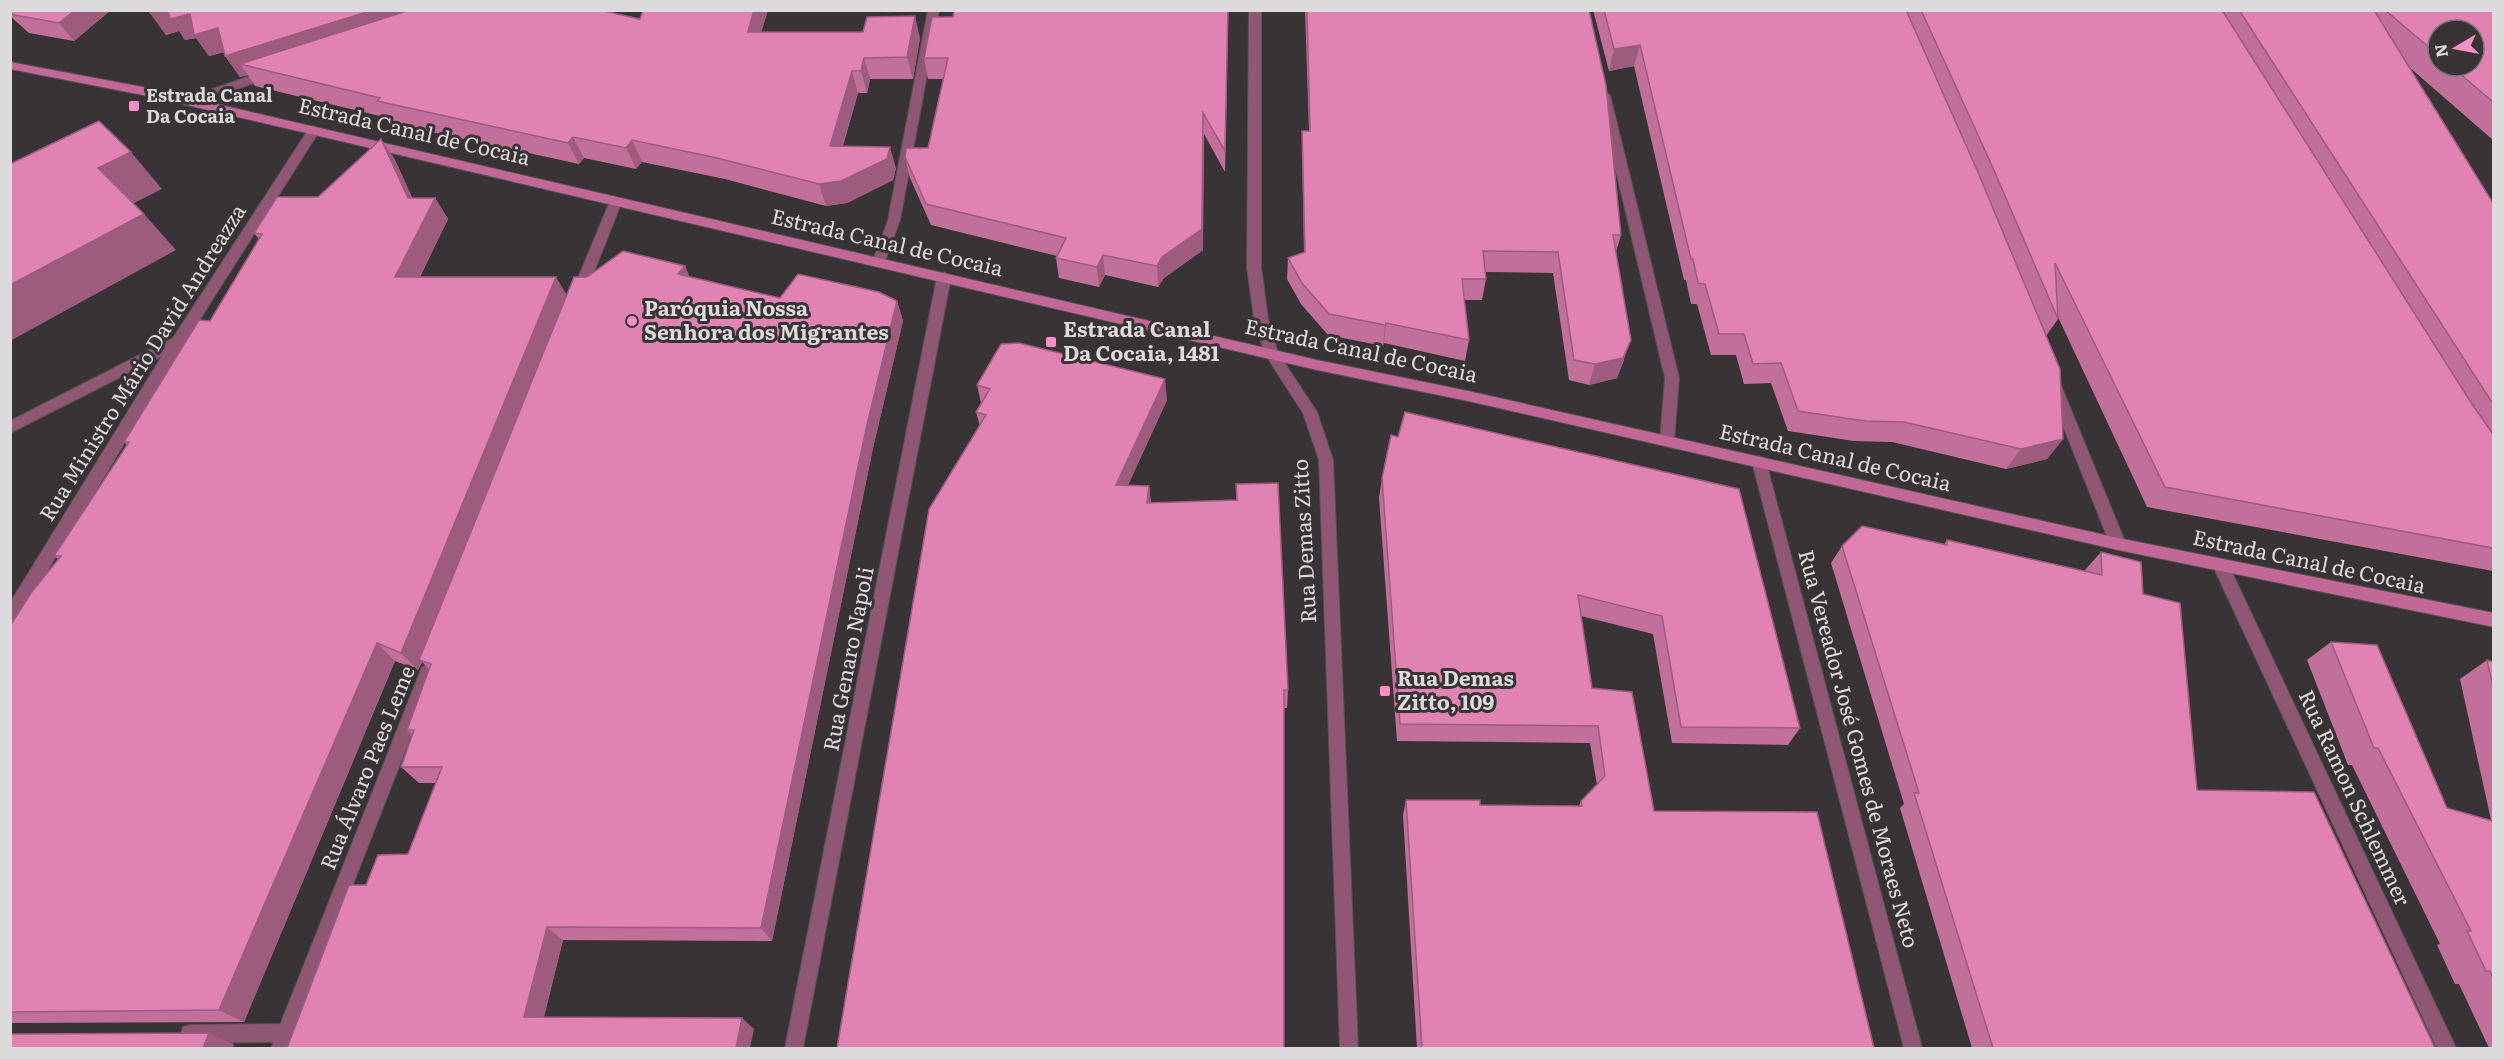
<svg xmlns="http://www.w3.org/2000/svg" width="2504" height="1059" viewBox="0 0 2504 1059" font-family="Literata,serif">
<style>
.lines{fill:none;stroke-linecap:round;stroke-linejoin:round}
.service-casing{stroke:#565153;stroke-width:2}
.minor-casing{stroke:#565153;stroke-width:2}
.secondary-casing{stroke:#565153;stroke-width:2}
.service{fill:#905774;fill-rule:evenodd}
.minor{fill:#905774;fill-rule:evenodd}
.secondary{fill:#c26897;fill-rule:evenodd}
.wall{fill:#c17099;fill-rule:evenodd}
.shaded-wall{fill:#9d5b7d}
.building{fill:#e082b2;stroke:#9d5b7d;stroke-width:1.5}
.poi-dot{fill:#fa8fc6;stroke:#383335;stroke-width:2}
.labels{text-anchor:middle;stroke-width:6;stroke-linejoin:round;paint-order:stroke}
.far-poi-label{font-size:18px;font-weight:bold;fill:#dddadb;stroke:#383335;text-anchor:start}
.street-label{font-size:21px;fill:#dddadb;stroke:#383335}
.poi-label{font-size:21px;font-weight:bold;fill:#dddadb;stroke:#383335;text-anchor:start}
</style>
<rect width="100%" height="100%" fill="#383335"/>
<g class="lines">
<defs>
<path id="service" d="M286 1024 293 1026 295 1033 293 1040 286 1042 190 1043 183 1041 181 1034 183 1027 190 1025Z"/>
<g id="minor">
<path d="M928 10H939L900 220 885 261 879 266 873 261 888 220Z"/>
<path d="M1249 10H1261V267L1268 318 1278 353 1317 412 1333 460 1358 1048H1340L1319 460 1303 413 1265 354 1254 318 1247 267Z"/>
<path d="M270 69 274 70V76L192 105H184L182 102 184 99Z"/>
<path d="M1604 91 1610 95 1679 378 1674 441 1672 445H1662L1660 441 1665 378 1598 95Z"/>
<path d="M314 126 320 130 183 346 16 623 10 625V603L162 356 10 433V421L173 338 310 127Z"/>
<path d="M616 197 622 201 585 295 583 298H573L571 295 610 201Z"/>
<path d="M944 272 951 277 803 1048H785L937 277Z"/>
<path d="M2053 378 2060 383 2126 544 2123 548 2118 550 2113 548 2110 544 2046 383Z"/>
<path d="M1759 456 1764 458 1766 462 1922 1048H1904L1752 462 1754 458Z"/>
<path d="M2221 560 2226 561 2229 566 2456 1048H2437L2213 566 2216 561Z"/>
<path d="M428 665 434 667 436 672 289 1048H271L420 672 422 667Z"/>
</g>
<path id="secondary" d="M10 62 148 88 1317 360 1468 391 2118 538 2494 613V627L2118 550 1468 401 1317 370 148 96 10 69Z"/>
</defs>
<!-- service casing -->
<use href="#service" class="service-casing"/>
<!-- minor casing -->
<use href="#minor" class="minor-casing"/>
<!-- secondary casing -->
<use href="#secondary" class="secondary-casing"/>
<!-- service -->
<use href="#service" class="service"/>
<!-- minor -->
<use href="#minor" class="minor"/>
<!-- secondary -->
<use href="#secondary" class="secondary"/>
</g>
<!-- wall -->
<g class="wall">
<path d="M10 10H111L74 41 29 33 10 16Z"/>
<path d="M768 10 761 32 920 38 913 79H870L867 93H858L843 146 896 168 893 180 847 203 826 206 725 179 642 162 636 169 584 158 579 164 390 123 388 118 255 86 248 75 240 77 225 56 224 52 209 56 196 38 185 40 179 31 166 35 150 13 640 19Z"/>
<path d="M954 10H1228L1225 172 1204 134 1203 250 1164 278 1158 287 1105 275 1099 287 1059 278 1056 258 1057 256 931 225 910 178 905 157 928 148 943 79H928L924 58 953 17Z"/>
<path d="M1305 10H1589L1621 235 1616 252 1624 360 1617 378 1589 385 1569 380 1553 273 1486 272V279L1482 300H1464L1469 340 1465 361 1384 343 1383 346 1328 335 1301 304 1287 279 1288 258 1304 253 1302 152V131H1309Z"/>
<path d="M1593 10H2493V140L2409 67 2493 203V571L2147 507 2058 317V319L2046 336 2063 439 2047 459 2006 469 1892 442 1854 441 1788 431 1771 383 1744 384 1736 355H1711L1697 304H1691L1686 280H1684L1634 66 1609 71ZM2438 30 2474 66H2438Z"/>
<path d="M381 139 395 160 412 198H435L448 219 420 277 567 295 587 277 685 266 689 277 780 298 897 301 903 321 873 448 772 941 563 940 544 1017 754 1029 287 1048 366 885 408 854 436 783H419L401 767 412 735 407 730 429 669 422 662 418 670 395 661 244 1022 10 1023V626L58 559 54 556 127 445 124 442 210 321 259 239 254 233 318 197Z"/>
<path d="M977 385 1167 400 1128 485 1149 486 1151 503 1236 500V484L1288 690 1287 708H1284L980 426 976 412 981 403Z"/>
<path d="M1398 437 1739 489 1800 728 1788 745 1672 743 1653 634 1581 616 1592 688 1654 811 1874 1048H1417L1403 815 1406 800 1480 805 1579 806 1581 801 1597 785 1590 743 1397 741 1379 498 1382 478Z"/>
<path d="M1947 540 2085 571V570L2101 552 2143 594 2197 790 2435 1048H1972L1900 808 1904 804 1831 563 1842 546 1944 545Z"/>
<path d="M2331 642 2447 808 2491 820 2460 679 2487 660 2493 662V1048H2489L2459 984H2455L2437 945 2440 944 2352 765H2348L2307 660Z"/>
</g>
<!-- shaded-wall -->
<g class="shaded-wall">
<path d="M75 10H111L74 41 59 23Z"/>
<path d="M160 10H169L190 14 218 28 234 50 209 56 196 38 185 40 179 31 166 35 150 13Z"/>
<path d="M373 10H457L240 64 248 75 240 77 225 56Z"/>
<path d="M754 10H768L755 54 748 32Z"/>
<path d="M1228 10 1225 172V151Z"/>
<path d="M915 16 920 38 913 79 907 57Z"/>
<path d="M1640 45 1634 66 1609 71 1614 49Z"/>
<path d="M864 58 870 79 867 93 861 71Z"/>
<path d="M852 71 858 93 836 167 830 146Z"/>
<path d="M1203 113V250L1164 278 1158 287 1157 266Z"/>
<path d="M573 137 584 158 579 164 568 143Z"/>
<path d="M381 139 395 160 422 219 408 198Z"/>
<path d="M632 140 642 162 636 169 626 148Z"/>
<path d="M890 147 896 168 893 180 847 203 826 206 819 184Z"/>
<path d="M131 152 162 189 130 205 98 168Z"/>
<path d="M435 198 448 219 409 298 395 277Z"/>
<path d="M144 214 176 250 10 341V285Z"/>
<path d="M1103 255 1105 275 1099 287 1097 267Z"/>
<path d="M685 266 694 286 678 274Z"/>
<path d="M556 277 568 297 419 660 422 662 418 670 401 653Z"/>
<path d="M897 301 903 321 873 448 772 941 761 928 866 429Z"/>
<path d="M1386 323 1384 343 1383 346 1385 325Z"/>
<path d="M1631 340 1617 378 1589 385 1595 364Z"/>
<path d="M1165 379 1167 400 1119 505 1116 485Z"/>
<path d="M2063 439 2047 459 2006 469 2021 449Z"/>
<path d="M1149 486 1151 506 1147 503Z"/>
<path d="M377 643 395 661 244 1022 219 1010Z"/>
<path d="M547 927 563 940 541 1028 524 1017Z"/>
<path d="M742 1018 754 1029 750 1048H736Z"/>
<path d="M209 1033 234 1044 233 1048H203Z"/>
</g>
<!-- building -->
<g class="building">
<path d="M10 10H75L59 23 14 15 10 12Z"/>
<path d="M149 10H160L150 13Z"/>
<path d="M168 10H373L225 56 218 28 194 35 190 14 170 19Z"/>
<path d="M410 10H600L640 19 643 10H754L748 32H863L867 17 915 16 907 57 864 58 861 71H852L830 146 890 147 887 159 841 181 819 184 717 158 632 140 626 148 573 137 568 143 377 101 380 98 240 64Z"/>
<path d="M954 10H1228L1225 151 1203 113 1202 229 1162 257 1157 266 1103 255 1097 267 1056 258 1066 238 926 204 905 157 906 148H928L948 58H924L932 17H953Z"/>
<path d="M1307 10H1589L1606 85 1621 235H1613L1631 340 1623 358 1595 364 1574 360 1558 252 1483 251 1486 279H1462L1469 340 1386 323 1385 325 1329 314 1302 283 1288 258 1305 252 1302 131H1310Z"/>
<path d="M1604 10H1906L1977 170 2060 369 2063 439 2021 449 1904 422 1865 421 1798 411 1781 363 1753 364 1744 334H1719L1705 284 1698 283 1693 259H1691L1640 45 1614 49Z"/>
<path d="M1921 10H2222L2472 404 2493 434V548L2165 487 2055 263 2058 319 1993 168Z"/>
<path d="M2239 10H2374L2493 203V404Z"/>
<path d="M2385 10H2493V102L2451 66H2474V30H2438V55Z"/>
<path d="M99 121 131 152 98 168 144 214 10 285V164Z"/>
<path d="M381 139 408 198H435L395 277H556L401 653 377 643 219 1010 10 1012V626L31 593 61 556H54L129 442H124L199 320 210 321 262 234 254 233 277 197H318Z"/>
<path d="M623 251 685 266 678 274 780 298 798 274 879 292 897 301 866 429 761 928 547 927 524 1017 742 1018 736 1048H287L349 885H366L378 855 408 854 442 767H401L414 730H407L431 664 419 660 574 277H587Z"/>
<path d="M1019 343 1165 379 1116 485 1149 486 1147 503 1237 500 1236 484 1278 483 1288 690H1284V1048H837L929 509 986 415 976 412 990 389 977 385 1001 344Z"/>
<path d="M1405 412 1739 489 1800 728 1681 727 1662 616 1578 595 1592 688 1632 692 1654 811 1817 812 1874 1048H1422L1406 800H1480V805L1582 806 1581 801 1605 776 1598 726 1400 724 1382 478 1391 435 1398 437Z"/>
<path d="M1862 526 1947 545V540L2102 575 2101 552 2141 562 2143 594 2180 603 2197 790 2314 792 2435 1048H1993L1914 793H1919L1842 546Z"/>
<path d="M2331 642 2377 645 2447 808 2493 821V978L2490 971H2486L2467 931H2471L2378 748H2374Z"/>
<path d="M2487 660 2493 662V687Z"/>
<path d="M209 1033 203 1048H10V1034Z"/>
</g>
<!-- markers -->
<g class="poi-dot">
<rect x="128" y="100" width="12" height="12" rx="3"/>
<circle cx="632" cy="321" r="6"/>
<rect x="1045" y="336" width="12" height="12" rx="3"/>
<rect x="1379" y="685" width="12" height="12" rx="3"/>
</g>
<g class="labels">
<!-- far-poi labels -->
<g class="far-poi-label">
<text x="146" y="102">Estrada Canal<tspan x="146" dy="21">Da Cocaia</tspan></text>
</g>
<!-- street labels -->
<g class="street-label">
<text transform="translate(414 132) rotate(13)" y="7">Estrada Canal de Cocaia</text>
<text transform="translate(887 243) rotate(13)" y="7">Estrada Canal de Cocaia</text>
<text transform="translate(1361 351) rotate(12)" y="7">Estrada Canal de Cocaia</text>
<text transform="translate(143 363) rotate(-58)" y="7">Rua Ministro Mário David Andreazza</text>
<text transform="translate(1835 458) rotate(13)" y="7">Estrada Canal de Cocaia</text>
<text transform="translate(1305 541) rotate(-93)" y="7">Rua Demas Zitto</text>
<text transform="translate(2309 562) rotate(12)" y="7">Estrada Canal de Cocaia</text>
<text transform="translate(849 659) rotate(-79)" y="7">Rua Genaro Napoli</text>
<text transform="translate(1858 749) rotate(75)" y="7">Rua Vereador José Gomes de Moraes Neto</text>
<text transform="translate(368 768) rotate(-68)" y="7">Rua Álvaro Paes Leme</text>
<text transform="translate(2354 798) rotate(65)" y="7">Rua Ramon Schlemmer</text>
</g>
<!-- poi labels -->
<g class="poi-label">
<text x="644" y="316">Paróquia Nossa<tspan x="644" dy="24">Senhora dos Migrantes</tspan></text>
<text x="1063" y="337">Estrada Canal<tspan x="1063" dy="24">Da Cocaia, 1481</tspan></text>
<text x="1397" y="686">Rua Demas<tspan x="1397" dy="24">Zitto, 109</tspan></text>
</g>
</g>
<!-- border -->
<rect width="2504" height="1059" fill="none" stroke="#dddadb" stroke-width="24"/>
<!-- north arrow -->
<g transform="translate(2456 48) rotate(260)"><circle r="28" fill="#383335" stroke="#7a7677" stroke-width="1.5"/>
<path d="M0-4.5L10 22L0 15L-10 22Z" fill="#fa8fc6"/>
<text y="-9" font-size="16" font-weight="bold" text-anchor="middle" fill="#dddadb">N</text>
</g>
</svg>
